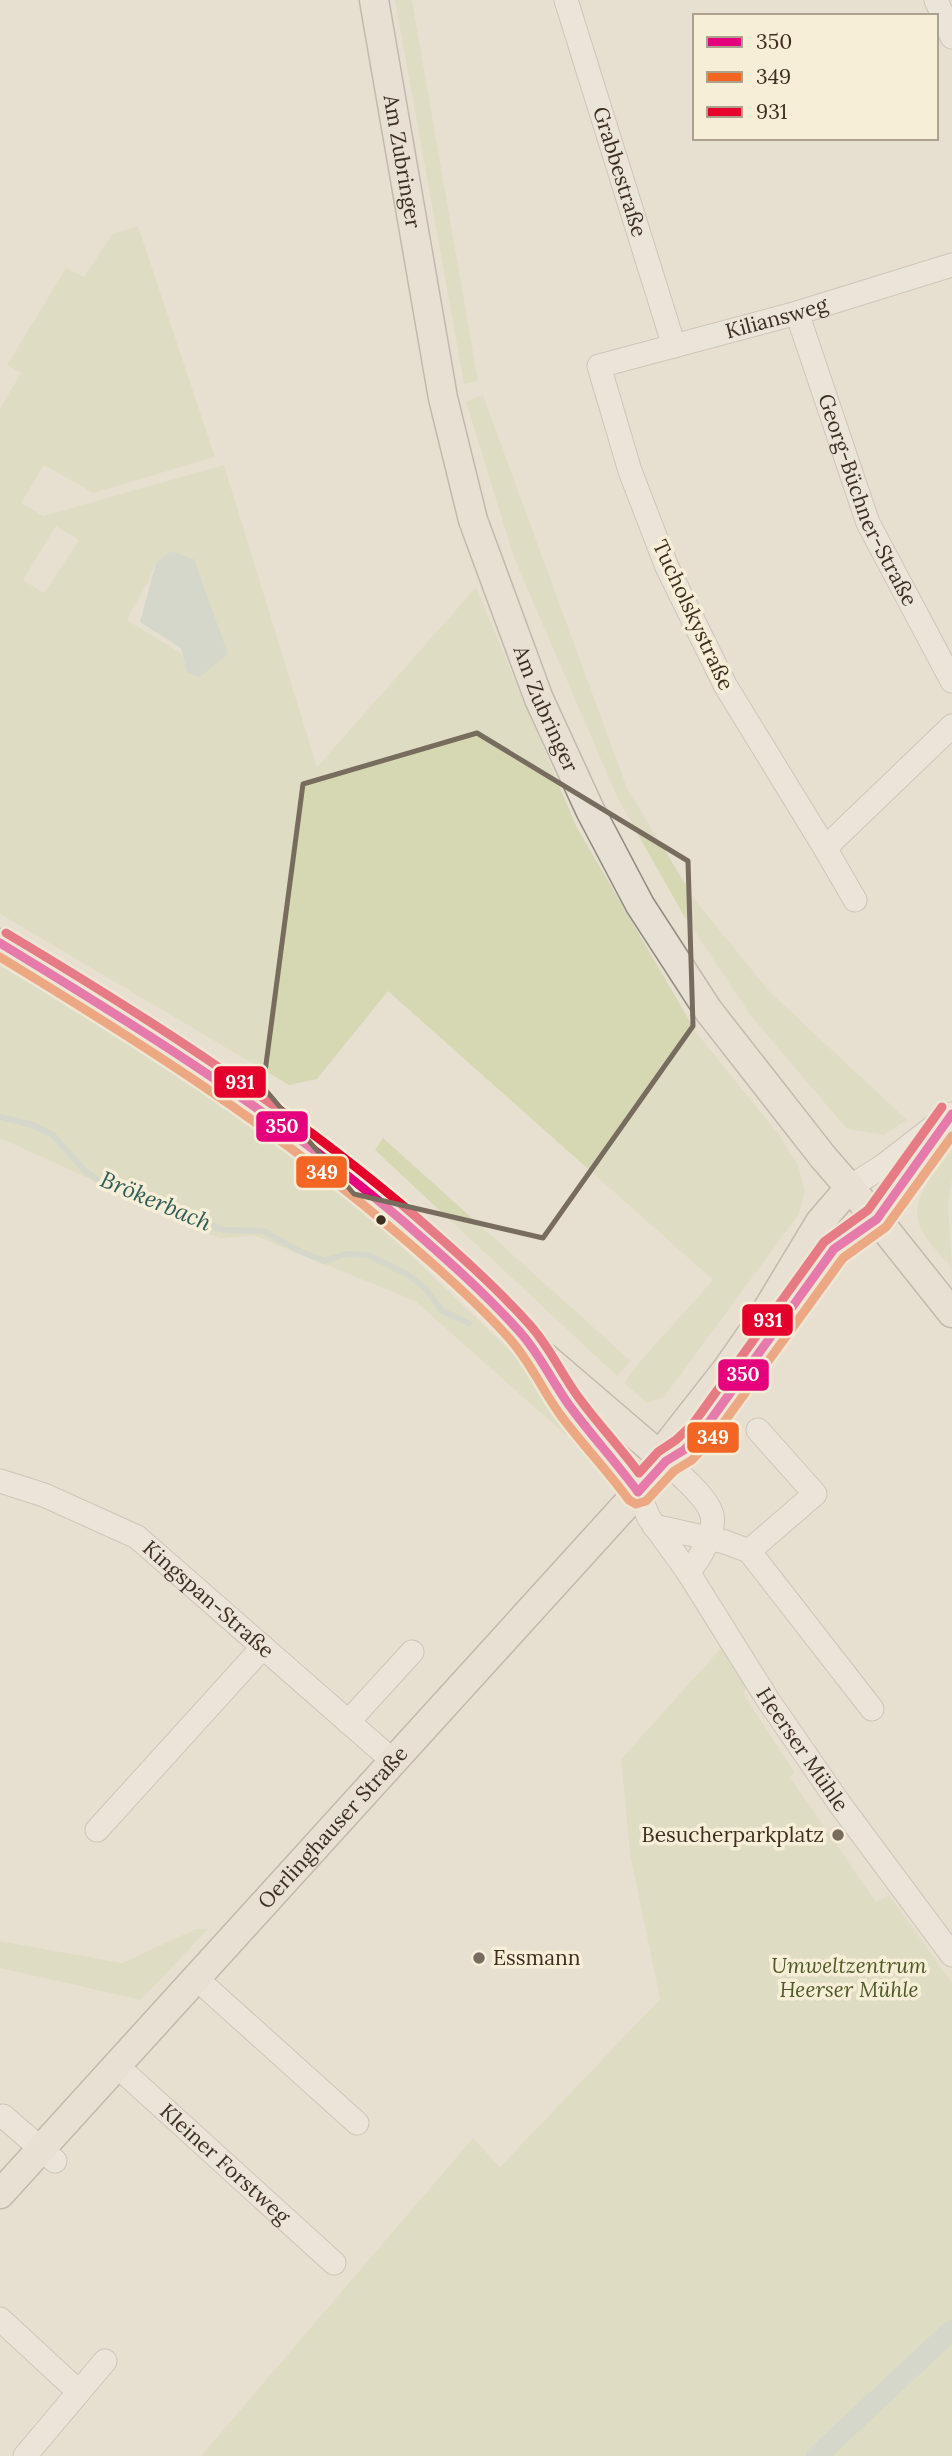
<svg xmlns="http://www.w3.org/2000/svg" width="952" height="2456" viewBox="0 0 952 2456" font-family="Lora,serif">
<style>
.green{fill:#d6d7b3;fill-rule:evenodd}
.water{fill:#bcccc2}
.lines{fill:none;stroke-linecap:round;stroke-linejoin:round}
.stream{stroke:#bcccc2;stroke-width:6}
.canal{stroke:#bcccc2;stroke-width:21}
.minor-casing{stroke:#ada599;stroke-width:25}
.major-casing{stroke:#928b80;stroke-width:31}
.minor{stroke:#efebe3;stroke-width:23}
.major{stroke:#e6e1d4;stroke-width:28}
.bus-1-casing{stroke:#f7eed8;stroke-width:14}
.bus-2-casing{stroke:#f7eed8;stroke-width:14}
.bus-3-casing{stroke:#f7eed8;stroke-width:14}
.bus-1{stroke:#e5007d;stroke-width:9}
.bus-2{stroke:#f26522;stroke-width:9}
.bus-3{stroke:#e4002b;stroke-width:9}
.marked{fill:none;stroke:#786c5e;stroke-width:5;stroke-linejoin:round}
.bus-dot{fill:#3d2e20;stroke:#f7eed8;stroke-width:2.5}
.poi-dot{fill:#786c5e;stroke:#f7eed8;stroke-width:2.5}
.labels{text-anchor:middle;stroke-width:7;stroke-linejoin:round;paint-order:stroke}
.street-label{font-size:21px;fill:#3d2e20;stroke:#f7eed8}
.poi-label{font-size:21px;fill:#3d2e20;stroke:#f7eed8;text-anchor:end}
.park-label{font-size:21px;font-style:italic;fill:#4d5a26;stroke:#f7eed8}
.water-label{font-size:23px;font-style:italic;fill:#2f5d5a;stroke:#f7eed8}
.line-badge{stroke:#f7eed8;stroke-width:2.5}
.badge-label{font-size:19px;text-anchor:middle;font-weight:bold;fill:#fff}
</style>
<rect width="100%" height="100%" fill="#e7e0d1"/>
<!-- green -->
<g class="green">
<path d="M395 0H412L478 381 464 384Z"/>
<path d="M138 226 215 457 93 493 44 465 21 503 43 516 224 465 317 767 476 587 576 826 696 1032 780 1136 798 1165 805 1191 799 1214 664 1397 647 1403 624 1383 636 1366 713 1280 388 991 317 1079 289 1085 0 914V408L21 373 7 365 66 268 84 277 112 234ZM56 526 79 540 44 593 23 580ZM171 551 194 559 227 654 187 672 182 654 127 620 148 582 156 563Z"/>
<path d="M483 395 627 788 695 900 770 992 907 1120 884 1135 847 1129 751 1016 683 914 618 799 514 558 466 402Z"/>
<path d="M0 966 105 1024 219 1097 316 1164 524 1364 568 1437 415 1301 253 1235 221 1239 0 1138Z"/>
<path d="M383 1138 631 1361 617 1376 375 1150Z"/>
<path d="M952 1149V1179L948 1206 952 1269C942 1256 928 1243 921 1229 906 1200 937 1171 952 1149Z"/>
<path d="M722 1647 748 1686 743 1693 795 1773 790 1777 876 1902 889 1895 952 1983V2456H201L473 2138 500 2167 660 1999 630 1854 621 1759Z"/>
<path d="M196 1929H208L141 2000 0 1968V1941L122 1963Z"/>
</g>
<!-- water -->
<path class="water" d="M171 551 194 559 228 654 200 677 187 672 181 648 140 622 156 563Z"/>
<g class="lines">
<!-- stream -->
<path class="stream" d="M0 1117 33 1125 53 1135 85 1171 101 1182 224 1230 264 1231 297 1250 324 1261 346 1254 368 1255 407 1274 426 1289 442 1311 469 1323"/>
<!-- canal -->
<path class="canal" d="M817 2456 952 2330"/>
<defs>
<g id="minor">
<path id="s1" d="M566 0 674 346"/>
<path d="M936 0 952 37"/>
<path id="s2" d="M797 313 868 523 952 681"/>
<path d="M825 848 952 726"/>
<path id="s3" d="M855 900 825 848 725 685 667 567 630 471 599 366 797 313 952 265"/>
<path d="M850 1187 883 1166 936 1125"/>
<path d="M877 1219 901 1188 952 1114"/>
<path d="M666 1461C679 1475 704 1494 711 1512 718 1528 699 1561 688 1572"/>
<path id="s4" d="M0 1481 44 1495 137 1537 392 1760"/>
<path id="s5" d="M638 1492 649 1518 688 1572 768 1700 839 1803 952 1955"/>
<path d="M654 1526 725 1542 749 1551 815 1494 758 1430"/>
<path d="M749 1551 872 1709"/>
<path d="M348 1722 412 1652"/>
<path d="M97 1830 263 1647"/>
<path d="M197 1979 357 2123"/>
<path id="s6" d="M116 2065 334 2263"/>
<path d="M3 2116 55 2161"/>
<path d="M0 2319 79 2392"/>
<path d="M25 2456 105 2361"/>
</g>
<g id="major">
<path id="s7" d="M374 0 443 398 473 520 539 699 590 810 640 905 708 1010 823 1157 877 1219 952 1313"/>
<path d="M0 943 122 1018 237 1093 285 1127 395 1214 451 1264 534 1348 666 1461"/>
<path d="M550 1374C576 1416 609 1452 638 1492"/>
<path d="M666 1458 669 1443 727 1369 759 1323 820 1222 850 1187"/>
<path id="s8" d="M0 2194 666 1461 684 1450 702 1432 834 1249 877 1219"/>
</g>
</defs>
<!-- minor casing -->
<use href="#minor" class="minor-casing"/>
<!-- major casing -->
<use href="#major" class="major-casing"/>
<!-- minor -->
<use href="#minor" class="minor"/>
<!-- major -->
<use href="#major" class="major"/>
<defs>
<path id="bus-1" d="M0 943C140 1028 279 1115 404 1222 444 1257 484 1292 519 1331 540 1354 551 1380 569 1405 591 1435 616 1462 638 1492L666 1461 684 1450 702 1432 834 1249 877 1219 952 1114"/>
<path id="bus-2" d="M0 957C138 1041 274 1127 397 1233 436 1266 475 1300 509 1338 530 1361 541 1388 559 1413 581 1443 607 1470 629 1500L636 1504 646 1501 674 1471 692 1460 711 1440 843 1258 886 1227 952 1136"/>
<path id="bus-3" d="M6 933C148 1018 288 1107 414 1215 454 1250 494 1285 529 1324 550 1347 561 1374 579 1398 598 1424 620 1447 639 1473L658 1452 676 1440 693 1424 824 1242 868 1210 942 1107"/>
</defs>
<!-- bus-1 casing -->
<use href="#bus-1" class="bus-1-casing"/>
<!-- bus-2 casing -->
<use href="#bus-2" class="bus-2-casing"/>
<!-- bus-3 casing -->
<use href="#bus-3" class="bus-3-casing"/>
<!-- bus-1 -->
<use href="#bus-1" class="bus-1"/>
<!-- bus-2 -->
<use href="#bus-2" class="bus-2"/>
<!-- bus-3 -->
<use href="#bus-3" class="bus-3"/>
</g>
<!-- marked area -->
<path d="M0 0H952V2456H0ZM477 733 688 861 693 1026 543 1238 354 1194 263 1087 303 784Z" fill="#e7e0d1" fill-opacity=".55" fill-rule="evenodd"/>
<path class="marked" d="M477 733 688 861 693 1026 543 1238 354 1194 263 1087 303 784Z"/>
<!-- markers -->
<circle class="bus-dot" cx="381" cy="1220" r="6"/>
<g class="poi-dot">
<circle cx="838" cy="1835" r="7"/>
<circle cx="479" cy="1958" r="7"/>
</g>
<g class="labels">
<!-- street labels -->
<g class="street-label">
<text dy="7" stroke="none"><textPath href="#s7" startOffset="164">Am Zubringer</textPath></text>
<text dy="7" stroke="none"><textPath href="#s1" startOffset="180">Grabbestraße</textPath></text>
<text dy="7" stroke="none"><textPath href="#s3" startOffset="779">Kiliansweg</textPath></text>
<text dy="7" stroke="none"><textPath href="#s2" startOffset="200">Georg-Büchner-Straße</textPath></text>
<text transform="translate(693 615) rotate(65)" y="7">Tucholskystraße</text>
<text dy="7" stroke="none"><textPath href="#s7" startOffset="732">Am Zubringer</textPath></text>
<text dy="7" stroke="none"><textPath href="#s4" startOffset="243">Kingspan-Straße</textPath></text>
<text dy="7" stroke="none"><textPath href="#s5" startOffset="306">Heerser Mühle</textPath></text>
<text dy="7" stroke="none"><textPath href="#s8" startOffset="495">Oerlinghauser Straße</textPath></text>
<text dy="7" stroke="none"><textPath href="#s6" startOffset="147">Kleiner Forstweg</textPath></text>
</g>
<!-- poi labels -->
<g class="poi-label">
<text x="824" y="1842">Besucherparkplatz</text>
<text x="493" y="1965" text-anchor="start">Essmann</text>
</g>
<!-- park labels -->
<g class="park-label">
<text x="849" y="1973">Umweltzentrum<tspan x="849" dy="24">Heerser Mühle</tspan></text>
</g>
<!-- water labels -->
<g class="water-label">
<text transform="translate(156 1201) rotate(23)" y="8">Brökerbach</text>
</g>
</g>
<g class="line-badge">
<rect x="213" y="1065" width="54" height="34" rx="7" fill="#e4002b"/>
<rect x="255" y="1110" width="54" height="33" rx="7" fill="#e5007d"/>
<rect x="295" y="1155" width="53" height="34" rx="7" fill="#f26522"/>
<rect x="741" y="1303" width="53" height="34" rx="7" fill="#e4002b"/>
<rect x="717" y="1358" width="53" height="34" rx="7" fill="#e5007d"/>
<rect x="686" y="1421" width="54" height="33" rx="7" fill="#f26522"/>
</g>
<g class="badge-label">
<text x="240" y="1089">931</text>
<text x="282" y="1133">350</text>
<text x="322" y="1179">349</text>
<text x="768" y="1327">931</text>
<text x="743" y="1381">350</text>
<text x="713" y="1444">349</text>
</g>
<!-- legend -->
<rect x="693" y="14" width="245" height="126" fill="#f7eed8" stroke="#ada18e" stroke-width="2"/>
<rect x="707" y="37" width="35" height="10" fill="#e5007d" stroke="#ada18e" stroke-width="2"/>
<text x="756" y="49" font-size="21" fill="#3d2e20">350</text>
<rect x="707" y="72" width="35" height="10" fill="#f26522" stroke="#ada18e" stroke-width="2"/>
<text x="756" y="84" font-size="21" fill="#3d2e20">349</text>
<rect x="707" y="107" width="35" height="10" fill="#e4002b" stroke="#ada18e" stroke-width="2"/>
<text x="756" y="119" font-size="21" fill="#3d2e20">931</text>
</svg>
